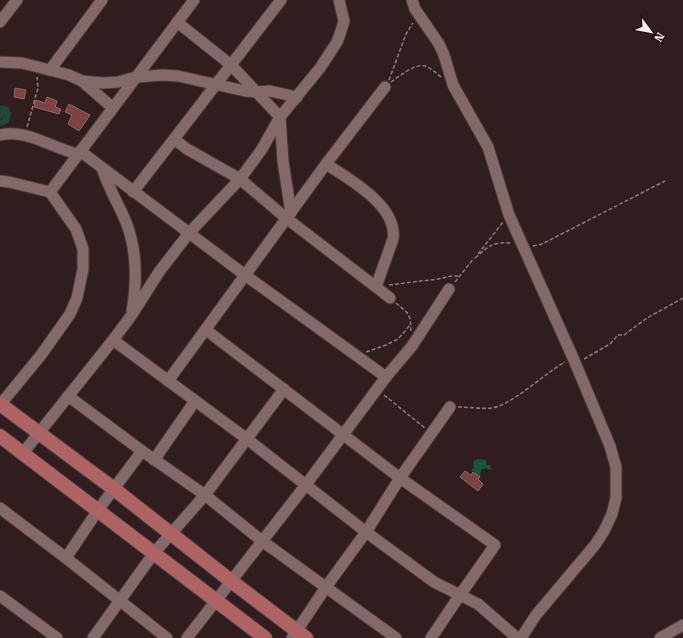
<svg xmlns="http://www.w3.org/2000/svg" width="683" height="638" viewBox="0 0 683 638" font-family="'Roboto Serif',serif">
<style>
.green{fill:#224932}
.forest{fill:#175636}
.building{fill:#7e4243;stroke:#866c6c}
.lines{fill:none;stroke-linecap:round;stroke-linejoin:round}
.minor-casing{stroke:#4a393a;stroke-width:13}
.major-casing{stroke:#4a393a;stroke-width:16}
.path{stroke:#8d7b7b;stroke-width:1.5;stroke-dasharray:4 2;stroke-linecap:butt}
.minor{stroke:#836969;stroke-width:11}
.major{stroke:#ae6365;stroke-width:14}
</style>
<rect width="100%" height="100%" fill="#311d1d"/>
<!-- green -->
<path class="green" d="M5 105 6 107 8 106 10 112H12L8 123 1 126 0 125V121L3 118 2 117 0 120V106Z"/>
<!-- forest -->
<path class="forest" d="M478 459 486 460V465H490L491 468 490 470 486 468 481 470 480 477 471 470 474 468 473 462 475 460Z"/>
<!-- building -->
<g class="building">
<path d="M15 88 26 90 24 99 14 97Z"/>
<path d="M47 97 57 101 55 107 61 109 59 114 34 107 36 100 45 103Z"/>
<path d="M69 104 90 115 79 131 68 124 72 115 65 112Z"/>
<path d="M465 471 471 475 473 472 480 477 478 479 483 484 478 491 460 477Z"/>
</g>
<g class="lines">
<defs>
<g id="minor">
<path d="M281 0 174 139 187 149 240 179 286 218 376 287 393 239C398 206 349 179 326 164"/>
<path d="M412 0 415 9 439 44 444 55 453 85 488 147 509 215 574 360 610 446 616 467V498L612 514 604 531 595 545 536 615 521 638"/>
<path d="M0 22 17 0"/>
<path d="M177 22 231 65 280 117 283 161 291 213"/>
<path d="M0 62 22 63 69 75 82 81 113 108"/>
<path d="M50 70 102 0"/>
<path d="M82 81 103 83 118 82 136 77 163 75 178 76 245 91 256 92 270 91 297 97"/>
<path d="M0 135C28 129 51 148 78 154"/>
<path d="M80 151 245 275 386 377"/>
<path d="M102 168C108 187 118 203 126 222 137 250 137 282 132 311"/>
<path d="M0 181 9 182 50 192 194 0"/>
<path d="M133 192 174 139"/>
<path d="M376 287 390 298"/>
<path d="M206 330 400 478 495 545 460 595 431 638"/>
<path d="M113 340 247 439 366 532 434 582 478 604 517 638"/>
<path d="M168 381 326 164 385 87"/>
<path d="M68 396 142 451 205 495 262 541 396 638"/>
<path d="M0 405 41 355 70 314 77 298 83 269V249L76 229 50 192"/>
<path d="M23 453 113 340 131 316 159 272 189 233 240 179 262 149 280 117 320 68 337 42 341 31 344 21 339 0"/>
<path d="M154 460 195 401"/>
<path d="M0 508 66 558 167 638"/>
<path d="M66 558 98 510 142 451"/>
<path d="M0 596 57 638"/>
<path d="M93 638 154 553 205 495 284 389"/>
<path d="M187 638 305 486 386 377 412 346 449 289"/>
<path d="M292 638 326 587 366 532 400 478 450 407"/>
<path d="M660 638 683 625"/>
</g>
<g id="major">
<path d="M0 404 114 489 231 581 306 638"/>
<path d="M0 436 265 638"/>
</g>
</defs>
<!-- minor casing -->
<use href="#minor" class="minor-casing"/>
<!-- major casing -->
<use href="#major" class="major-casing"/>
<!-- path -->
<g class="path">
<path d="M389 80 406 34 413 23"/>
<path d="M391 82C400 76 415 63 425 66 431 68 436 73 441 77"/>
<path d="M27 127 38 88 37 77"/>
<path d="M533 246 542 244 665 181"/>
<path d="M478 254 503 222"/>
<path d="M475 258C490 245 492 242 512 243"/>
<path d="M455 282 474 258"/>
<path d="M389 285 438 279 451 276H460"/>
<path d="M396 303C410 315 410 313 411 331"/>
<path d="M366 352 386 345 398 339 411 324"/>
<path d="M584 359 610 344 618 335H624L628 332 647 318 683 298"/>
<path d="M384 395 425 428"/>
<path d="M458 407C469 407 481 409 492 408 512 405 545 373 565 362"/>
</g>
<!-- minor -->
<use href="#minor" class="minor"/>
<!-- major -->
<use href="#major" class="major"/>
</g>
<!-- north arrow -->
<g transform="translate(651 32) rotate(122)" stroke="#271313" stroke-width="3" paint-order="stroke">
<path d="M0-3L7 15L0 10L-7 15Z" fill="#fceded"/>
<text y="-6" font-size="11" font-weight="bold" text-anchor="middle" fill="#fceded">N</text>
</g>
</svg>
